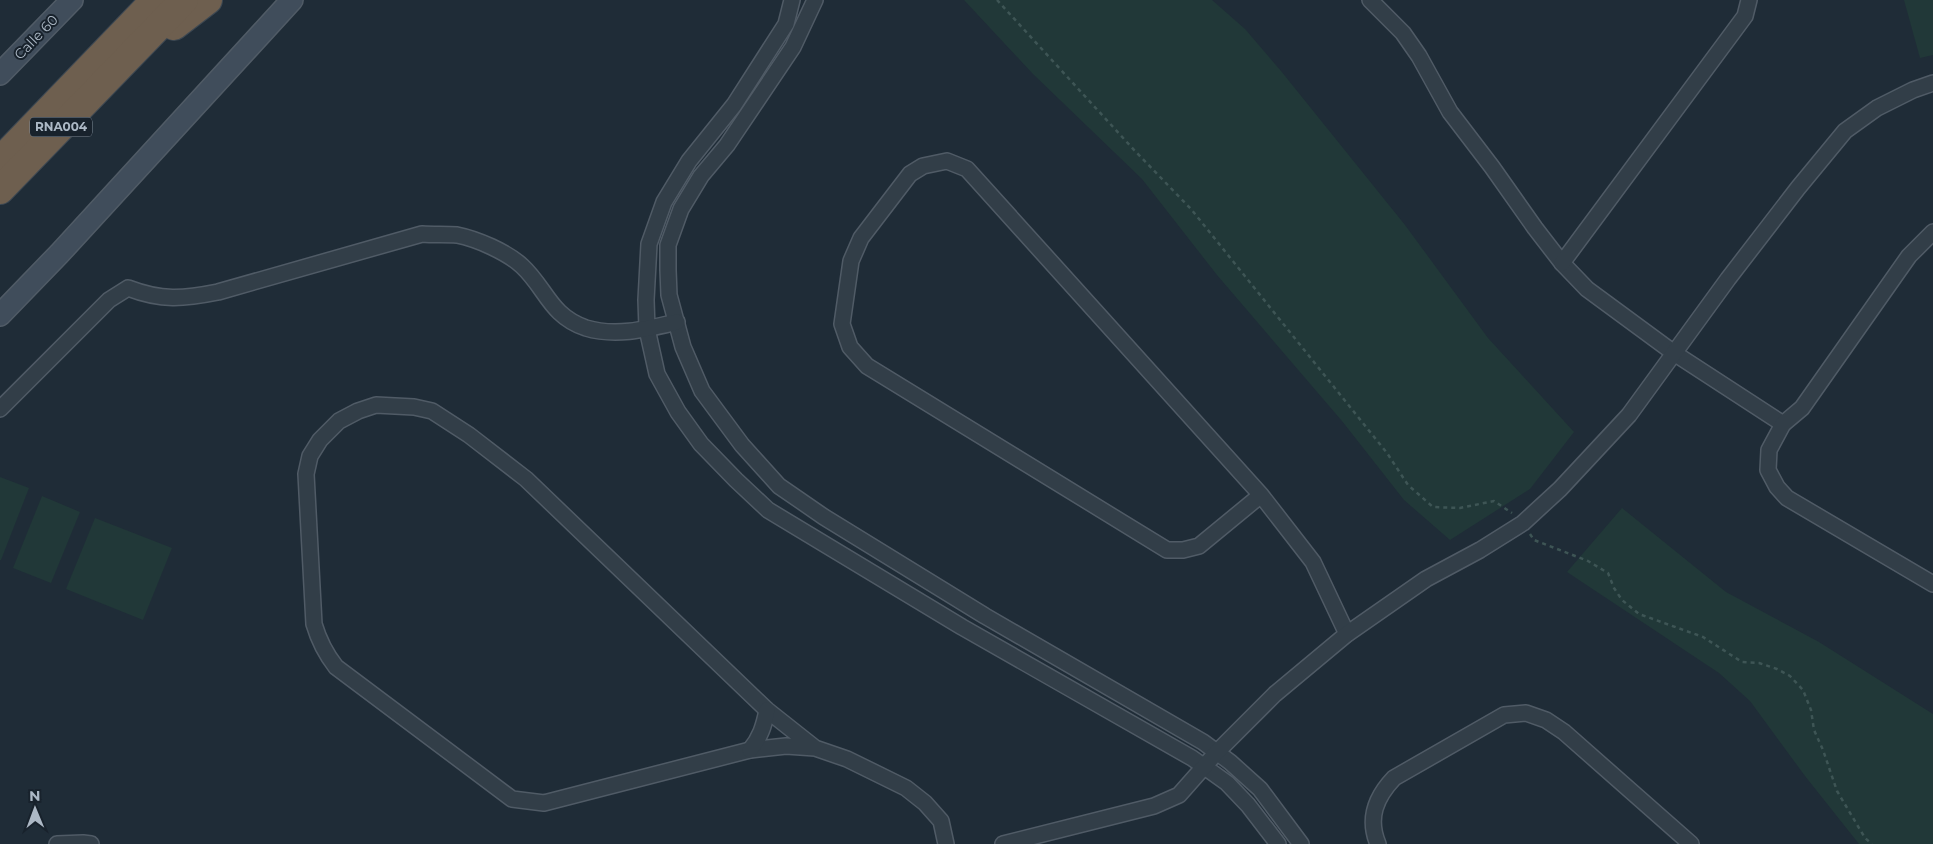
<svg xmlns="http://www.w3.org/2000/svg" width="1933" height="844" viewBox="0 0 1933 844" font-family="Montserrat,sans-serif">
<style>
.green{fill:#213838}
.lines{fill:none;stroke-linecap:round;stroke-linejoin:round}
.street-casing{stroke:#505b66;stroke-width:18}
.secondary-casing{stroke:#505b66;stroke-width:24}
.highway-casing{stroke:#3d4852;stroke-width:30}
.path{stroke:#3e5555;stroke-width:2.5;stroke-dasharray:4 4;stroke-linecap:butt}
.street{stroke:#323e48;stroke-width:15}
.secondary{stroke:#404d5b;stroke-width:21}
.highway{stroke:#6e5f4f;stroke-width:28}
.labels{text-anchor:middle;stroke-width:4;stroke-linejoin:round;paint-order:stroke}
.shield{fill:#18222c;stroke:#808b97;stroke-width:1}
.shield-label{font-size:12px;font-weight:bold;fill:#acb8c5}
.street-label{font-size:14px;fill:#acb8c5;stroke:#18222c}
</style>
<rect width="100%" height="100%" fill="#1f2c37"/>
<!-- green -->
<g class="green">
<path d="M964 0H1212L1245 29 1281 71 1405 225 1488 338 1574 432 1530 489 1450 540 1404 500 1342 421 1217 275 1142 179 1033 74Z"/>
<path d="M1904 0H1933V55L1920 58Z"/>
<path d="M0 477 29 488 1 560H0Z"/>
<path d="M42 496 80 512 51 583 13 568Z"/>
<path d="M1622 508 1726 592 1819 642 1933 714V844H1859L1805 776 1750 701 1719 673 1567 572Z"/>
<path d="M95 518 172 548 143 620 66 589Z"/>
</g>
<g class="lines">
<defs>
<g id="street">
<path d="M792 0 786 24 734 105 689 161 664 202 649 244 646 300 647 329 657 374 678 412 701 444 736 480 768 510 962 627 1192 758 1227 783 1248 805 1278 844"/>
<path d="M815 0 793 47 727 145 701 176 681 209 668 245V270L669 295 683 347 702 391 742 445 779 486 824 517 985 616 1203 742 1230 762 1260 789 1301 844"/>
<path d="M1370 0 1403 33 1419 56 1450 112 1492 167 1535 228 1562 263 1587 289 1674 353 1783 424"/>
<path d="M1933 232 1909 256 1802 408 1783 424 1769 450 1768 470 1777 487 1787 498 1933 584"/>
<path d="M1562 263 1745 16 1749 0"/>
<path d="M0 409 109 300 128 288C162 301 183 299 218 292L422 234C434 235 446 234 457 235 477 239 507 252 522 266 546 288 550 316 586 328 616 337 647 329 677 322"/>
<path d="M1261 495 1199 546 1183 550H1167L867 366 850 347 842 324 851 261 861 238 910 174 923 166 947 161 967 169 1261 495 1313 562 1347 634"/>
<path d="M815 748 767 710 526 479 469 435 432 411 414 407 376 405 358 411 339 421 320 440 310 456 306 474 314 624C319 641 325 653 336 667L512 799 544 803 750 750 786 746 815 748 847 759 906 788 925 803 941 821 946 844"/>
<path d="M750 750C760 738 764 726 767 710"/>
<path d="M57 844 83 843 91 844"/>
<path d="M1003 844 1154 806 1179 795 1217 752 1275 694 1347 634 1426 579 1480 550 1523 523 1560 489 1629 415 1728 279 1798 188 1845 131 1877 108 1913 90 1933 83"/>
<path d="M1378 844C1367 818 1376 797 1394 778L1504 715 1526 713 1546 720 1564 732 1691 844"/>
</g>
<g id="secondary">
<path d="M0 74 72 0"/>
<path d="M0 315 59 254 292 0"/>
</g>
<g id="highway">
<path d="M174 26 208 0"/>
<path d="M0 161 155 0"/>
<path d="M0 190 184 0"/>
</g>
</defs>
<!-- street casing -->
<use href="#street" class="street-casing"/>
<!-- secondary casing -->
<use href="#secondary" class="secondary-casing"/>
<!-- highway casing -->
<use href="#highway" class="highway-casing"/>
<!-- path -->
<g class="path">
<path d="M997 0 1135 151 1191 209 1387 453 1408 485 1433 507 1460 508 1494 501 1512 513"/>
<path d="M1530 534 1534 540 1588 561 1608 573 1614 588 1622 600 1639 614 1703 637 1742 662 1759 663 1777 669 1790 676 1803 690 1811 710 1814 730 1823 750 1837 791 1865 838 1872 844"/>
</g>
<!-- street -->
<use href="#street" class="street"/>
<!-- secondary -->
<use href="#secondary" class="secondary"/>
<!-- highway -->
<use href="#highway" class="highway"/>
</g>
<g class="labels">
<!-- shield labels -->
<rect class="shield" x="30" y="117.5" width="62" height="19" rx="4"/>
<g class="shield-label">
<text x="61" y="131">RNA004</text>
</g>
<!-- street labels -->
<g class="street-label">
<text transform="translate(36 37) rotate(-46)" y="5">Calle 60</text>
</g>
</g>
<!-- north arrow -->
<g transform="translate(35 809) rotate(359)" stroke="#18222c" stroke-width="4" paint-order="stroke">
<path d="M0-4L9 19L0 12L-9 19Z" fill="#acb8c5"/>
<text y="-8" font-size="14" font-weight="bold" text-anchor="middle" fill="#acb8c5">N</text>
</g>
</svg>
